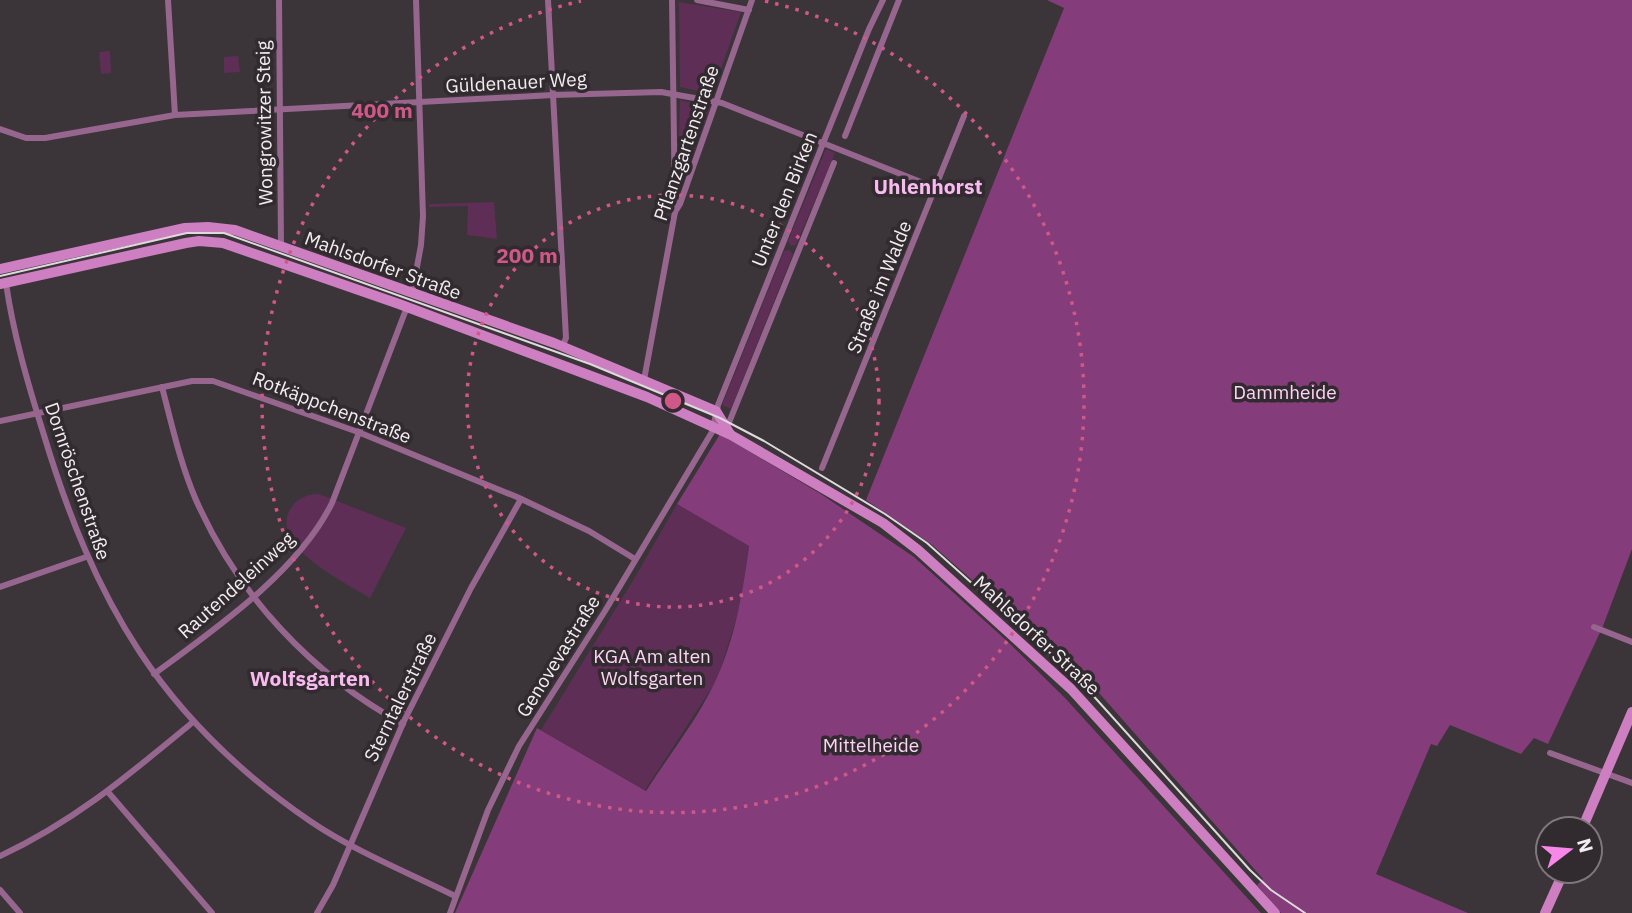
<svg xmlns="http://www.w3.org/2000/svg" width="1632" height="913" viewBox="0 0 1632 913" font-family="'IBM Plex Sans',sans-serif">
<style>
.green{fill:#5e2e57}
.forest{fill:#843c7b}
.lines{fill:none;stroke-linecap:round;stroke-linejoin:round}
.street{stroke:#97668f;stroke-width:6}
.secondary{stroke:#cd7fc1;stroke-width:10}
.tram{stroke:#ded9dd;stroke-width:2}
.ring{fill:none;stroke:#d05888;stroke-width:3.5;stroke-dasharray:3.5 7}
.labels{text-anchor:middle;stroke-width:7;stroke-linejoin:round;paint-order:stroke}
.street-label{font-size:19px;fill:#f2edf1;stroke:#312a2f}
.park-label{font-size:19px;fill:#fdd4f5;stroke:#312a2f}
.neighbourhood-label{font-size:21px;font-weight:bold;fill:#f9baef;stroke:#312a2f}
.centre{fill:#d05888;stroke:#312a2f;stroke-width:3.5}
.ring-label{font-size:21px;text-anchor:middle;font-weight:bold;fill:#d05888;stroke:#312a2f;stroke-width:7;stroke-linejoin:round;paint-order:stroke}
</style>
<rect width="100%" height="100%" fill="#3b3439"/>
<!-- green -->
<g class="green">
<path d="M679 2 741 12 712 94 680 87Z"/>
<path d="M110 51 111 73 101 74 99 52Z"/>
<path d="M238 56 240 72 224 73V57Z"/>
<path d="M680 100 710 108 696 141 682 184 678 183Z"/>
<path d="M826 149 835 153 796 245 791 246 788 241Z"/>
<path d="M494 202 497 239 467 235 468 206 429 207V204Z"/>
<path d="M789 250 793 254 731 409 722 405 784 251Z"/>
<path d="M319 494 406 528 370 598C344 582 267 545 291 508 297 498 308 494 319 494Z"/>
<path d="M677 504 749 546 741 604 717 680 645 790 541 730 634 579Z"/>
</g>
<!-- forest -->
<g class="forest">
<path d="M1047 0H1632V549L1603 626 1548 744 1534 738 1521 754 1450 725 1437 746 1431 744 1376 874 1468 913H1281L1257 885 1263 879 1092 685 931 544 866 500 1064 8Z"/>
<path d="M720 434 821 494 914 557 1007 641 1065 698 1261 913H455L537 728 646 791C669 755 697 720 715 682 735 639 743 592 749 546L677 504Z"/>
</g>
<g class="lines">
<!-- street -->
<g class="street">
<path d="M168 0 175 115"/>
<path d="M279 0 281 246"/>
<path d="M548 0 566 338 562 347"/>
<path d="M672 0 675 212"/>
<path d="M697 0 749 10"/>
<path d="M0 129 26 138H45L175 115 553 95 661 92 722 103 936 188"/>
<path d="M845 136 899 0"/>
<path d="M6 283C13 333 28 384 43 432 94 602 161 719 310 821 354 851 407 872 455 896"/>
<path d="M412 294 421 245 423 216 416 0"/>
<path d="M644 380 675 212 680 204 752 0"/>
<path d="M162 387C172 425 180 463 196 500 238 595 311 674 403 724"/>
<path d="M0 421 192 381H213L358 432 517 497 589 531 635 559"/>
<path d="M726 430 834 163"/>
<path d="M822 468 964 116"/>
<path d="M0 587 86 557"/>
<path d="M1594 627 1632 642"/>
<path d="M154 674C215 629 298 572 332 503L407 307"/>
<path d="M1550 753 1632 783"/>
<path d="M108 792 212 913"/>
<path d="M0 856C75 821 130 774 193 722"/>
<path d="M0 890 20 913"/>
<path d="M317 913 333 885 404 721 471 588 521 499"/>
<path d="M450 913 488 810 519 746 605 611 712 432 718 405 869 29 883 0"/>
</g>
<!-- secondary -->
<g class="secondary">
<path d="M0 269 185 228 208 227 235 230 554 343 652 384 716 411 730 434"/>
<path d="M0 284 186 243 199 241 223 243 399 304 647 397 731 435 883 523 918 550 1071 689 1275 913"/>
<path d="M1582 829 1632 712"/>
<path d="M1545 913 1564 871"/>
</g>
<!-- tram -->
<path class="tram" d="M0 276 187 233H224L590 364 720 418 764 441 885 514 927 543 1059 661 1089 691 1250 870 1271 890 1305 913"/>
</g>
<!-- distance rings -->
<g class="ring">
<circle cx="673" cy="401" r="206"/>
<path d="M765 1A411 411 0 1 1 581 1"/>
</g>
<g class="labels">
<!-- street labels -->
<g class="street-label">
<text transform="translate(516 82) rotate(-3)" y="7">Güldenauer Weg</text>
<text transform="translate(264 123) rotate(-91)" y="7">Wongrowitzer Steig</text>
<text transform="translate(686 143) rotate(-71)" y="7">Pflanzgartenstraße</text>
<text transform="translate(784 199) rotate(-68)" y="7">Unter den Birken</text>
<text transform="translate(383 265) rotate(20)" y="7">Mahlsdorfer Straße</text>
<text transform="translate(879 287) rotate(-68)" y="7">Straße im Walde</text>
<text transform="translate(332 407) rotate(21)" y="7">Rotkäppchenstraße</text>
<text transform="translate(78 481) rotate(71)" y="7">Dornröschenstraße</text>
<text transform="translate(236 585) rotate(-42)" y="7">Rautendeleinweg</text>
<text transform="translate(1037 635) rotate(43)" y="7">Mahlsdorfer Straße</text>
<text transform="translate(558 656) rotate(-58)" y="7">Genovevastraße</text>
<text transform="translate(400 697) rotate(-64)" y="7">Sterntalerstraße</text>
</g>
<!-- park labels -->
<g class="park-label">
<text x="1285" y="399">Dammheide</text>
<text x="652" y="663">KGA Am alten<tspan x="652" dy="22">Wolfsgarten</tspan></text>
<text x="871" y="752">Mittelheide</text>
</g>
<!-- neighbourhood labels -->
<g class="neighbourhood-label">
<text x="928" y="194">Uhlenhorst</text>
<text x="310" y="686">Wolfsgarten</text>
</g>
</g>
<circle cx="673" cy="401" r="10" class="centre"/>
<g class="ring-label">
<text x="382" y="118">400 m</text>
<text x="527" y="263">200 m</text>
</g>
<!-- north arrow -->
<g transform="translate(1569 850) rotate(74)"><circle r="33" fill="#312a2f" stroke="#7e787d" stroke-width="2"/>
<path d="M0-5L12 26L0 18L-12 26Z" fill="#f987e9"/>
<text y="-10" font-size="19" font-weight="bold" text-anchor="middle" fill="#f2edf1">N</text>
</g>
</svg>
